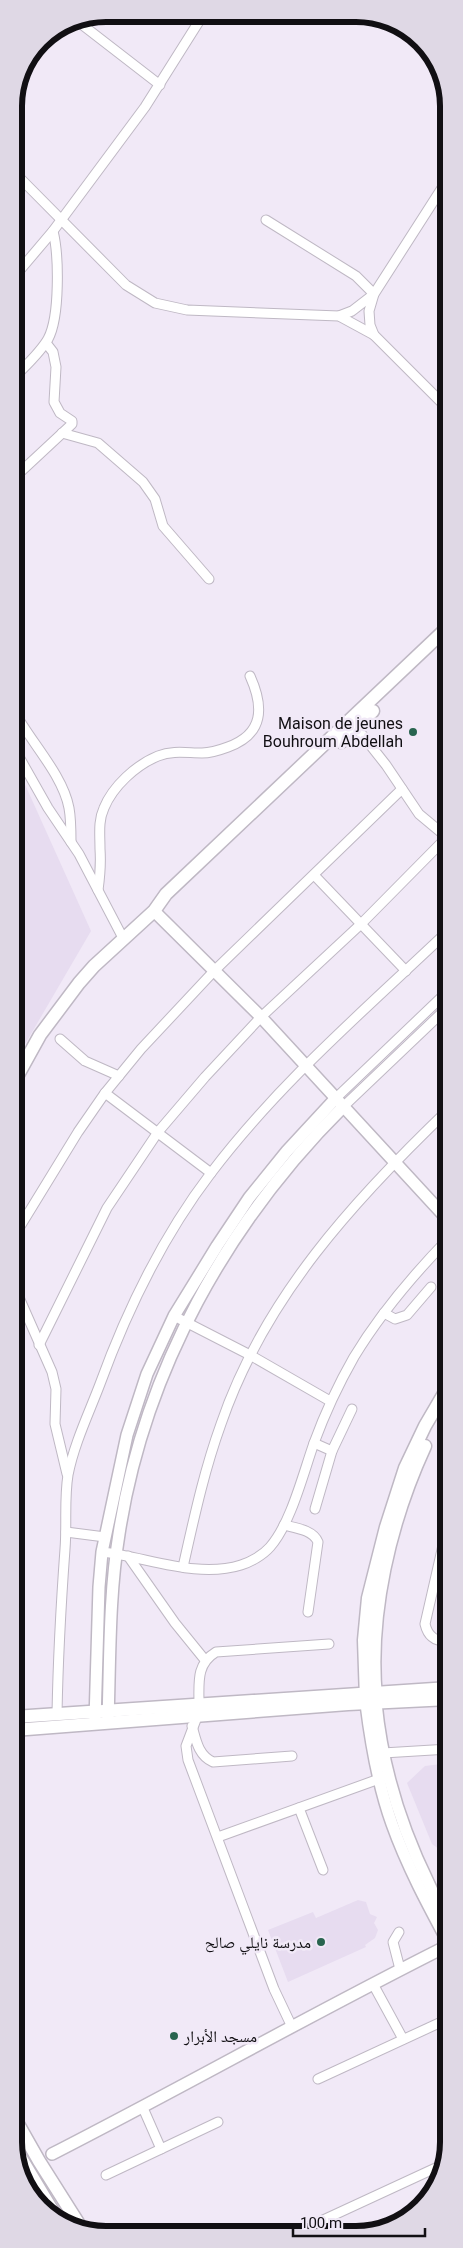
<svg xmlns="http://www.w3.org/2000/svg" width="463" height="2248" viewBox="0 0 463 2248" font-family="Roboto,'Noto Naskh Arabic',sans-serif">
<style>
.built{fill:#e7dcf0}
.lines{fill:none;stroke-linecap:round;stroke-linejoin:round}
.minor-casing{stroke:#bfb8c4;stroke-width:11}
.tertiary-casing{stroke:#bfb8c4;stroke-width:14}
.secondary-casing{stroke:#bfb8c4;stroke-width:15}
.minor{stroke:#fff;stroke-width:9}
.tertiary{stroke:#fff;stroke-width:11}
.secondary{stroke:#fff;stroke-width:12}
.poi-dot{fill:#28644f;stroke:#f1e9f7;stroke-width:2}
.labels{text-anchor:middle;stroke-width:5;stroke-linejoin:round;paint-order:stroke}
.poi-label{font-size:16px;fill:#110f13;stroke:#f1e9f7;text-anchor:end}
.rim{fill:none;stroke:#110f13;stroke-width:6}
</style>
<rect width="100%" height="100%" fill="#f1e9f7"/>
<!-- built -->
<g class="built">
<path d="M14 760 91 931 14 1063Z"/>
<path d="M449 1763V1849L443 1852 432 1844 407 1783 425 1766Z"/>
<path d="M358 1900 366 1902 370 1914 377 1917 374 1923 378 1930 375 1938 365 1945 366 1947 288 1982 268 1930 313 1912 316 1918Z"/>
</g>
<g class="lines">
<defs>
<g id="minor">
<path d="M76 20 160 85"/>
<path d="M14 172 126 285 155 303 187 310 339 316 374 335"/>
<path d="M449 177 374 294 369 311 370 325 374 335 449 410"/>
<path d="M266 220 356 276 374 294 352 311 339 316"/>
<path d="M14 277 53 231 145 107 203 15"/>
<path d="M14 378C25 366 40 353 48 339 60 317 59 255 53 231"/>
<path d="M62 433 98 443 143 482 155 499 163 526 209 579"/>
<path d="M14 478 72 424V421L60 413 54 402 56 367 53 352 46 343"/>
<path d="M14 542 17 541"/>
<path d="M14 711C30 741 63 775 69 808 71 819 71 831 71 842"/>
<path d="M356 727 386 765 419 814 449 839"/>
<path d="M14 748 48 808 79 854 123 938"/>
<path d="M314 875 406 971"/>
<path d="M98 890C100 876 101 863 100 849 100 834 98 821 104 808 113 786 136 765 158 756 173 750 187 753 202 753 211 753 220 750 228 747 264 734 264 707 250 676"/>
<path d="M60 1039 85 1061 119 1076"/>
<path d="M105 1093 211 1173"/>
<path d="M336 1098 449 990"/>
<path d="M344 1106 449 1006"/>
<path d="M14 1231 21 1225 78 1132 105 1093 141 1049 214 971 402 789"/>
<path d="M14 1286 52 1372 56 1389 55 1424 67 1474"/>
<path d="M384 1313 395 1319 407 1315 431 1287"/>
<path d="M174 1316 250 1355 330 1401"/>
<path d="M39 1345 107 1208 158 1132 205 1077 261 1017 361 924 446 838"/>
<path d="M314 1443 332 1451 352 1409"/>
<path d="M315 1509 332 1451"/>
<path d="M449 1519 425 1624C428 1637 436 1642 449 1641"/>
<path d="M284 1525C296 1528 313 1530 318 1542L308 1612"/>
<path d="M66 1532 105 1537"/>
<path d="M102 1552C147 1557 197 1579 241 1565 251 1562 263 1555 270 1547 291 1523 303 1474 314 1443 325 1413 338 1385 354 1357 380 1314 414 1274 449 1238"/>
<path d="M128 1556 175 1623 205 1660"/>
<path d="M183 1567C194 1518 204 1471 221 1424 264 1298 354 1200 449 1109"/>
<path d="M199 1704C199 1683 196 1664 216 1652L329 1644"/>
<path d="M57 1714C58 1659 61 1604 65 1549 67 1525 64 1499 68 1475 74 1444 89 1413 100 1384 127 1310 163 1236 211 1173 279 1083 367 1008 449 930"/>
<path d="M197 1717 186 1746 188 1760 274 1989 292 2027"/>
<path d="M192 1726C196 1740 198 1755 213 1762L292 1756"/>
<path d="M383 1753 449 1749"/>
<path d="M299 1808 323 1870"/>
<path d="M218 1837 379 1779"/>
<path d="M399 1932 393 1942 400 1969"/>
<path d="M373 1984 403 2039"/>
<path d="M318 2079 439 2023"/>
<path d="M143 2108 161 2149"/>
<path d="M106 2175 218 2122"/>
<path d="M295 2233 442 2165"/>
</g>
<g id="tertiary">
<path d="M154 911 261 1017 449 1221"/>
<path d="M376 1703C382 1766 401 1827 429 1884 435 1897 441 1910 449 1922"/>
<path d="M366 1704C371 1744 378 1785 392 1824 407 1866 428 1905 449 1944"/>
<path d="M95 1720 99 1587 102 1552 127 1435 147 1374 174 1316 217 1246 249 1198 287 1151 336 1098"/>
<path d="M108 1720C110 1658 109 1595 119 1534 144 1371 228 1221 344 1106"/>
<path d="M52 2154C185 2086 315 2012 449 1945"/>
</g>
<g id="secondary">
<path d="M341 742 373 711"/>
<path d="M14 1082 40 1035 79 983 94 966 154 911 166 894 449 626"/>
<path d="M376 1698C368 1614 390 1522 425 1446"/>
<path d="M366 1699 364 1640 368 1598 386 1527 405 1468 425 1426 449 1385"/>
<path d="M14 1717 449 1688"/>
<path d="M14 1730 348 1704 449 1699"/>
<path d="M14 2117 39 2161 82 2229"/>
<path d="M15 2148 54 2213"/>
</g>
</defs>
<!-- minor casing -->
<use href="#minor" class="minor-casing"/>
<!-- tertiary casing -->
<use href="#tertiary" class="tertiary-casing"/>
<!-- secondary casing -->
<use href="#secondary" class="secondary-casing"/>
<!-- minor -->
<use href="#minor" class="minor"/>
<!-- tertiary -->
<use href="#tertiary" class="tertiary"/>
<!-- secondary -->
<use href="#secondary" class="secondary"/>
</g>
<!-- markers -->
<g class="poi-dot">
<circle cx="413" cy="732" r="5"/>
<circle cx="321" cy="1942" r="5"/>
<circle cx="174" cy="2036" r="5"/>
</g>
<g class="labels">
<!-- poi labels -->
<g class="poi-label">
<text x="403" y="729">Maison de jeunes<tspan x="403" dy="18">Bouhroum Abdellah</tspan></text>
<text x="311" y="1948">مدرسة نايلي صالح</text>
<text x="184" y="2042" text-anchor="start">مسجد الأبرار</text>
</g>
</g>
<!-- crop -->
<path d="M0 0H463V2248H0ZM106 22H356A84 84 0 0 1 440 106V2142A84 84 0 0 1 356 2226H106A84 84 0 0 1 22 2142V106A84 84 0 0 1 106 22Z" fill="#dfd8e5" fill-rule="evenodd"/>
<path class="rim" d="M106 22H356A84 84 0 0 1 440 106V2142A84 84 0 0 1 356 2226H106A84 84 0 0 1 22 2142V106A84 84 0 0 1 106 22Z"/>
<!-- scale -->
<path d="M293 2228v8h132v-8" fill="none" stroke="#110f13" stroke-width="2.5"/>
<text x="300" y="2228" font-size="15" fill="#110f13" stroke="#f1e9f7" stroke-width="4" paint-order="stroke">100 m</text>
</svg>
